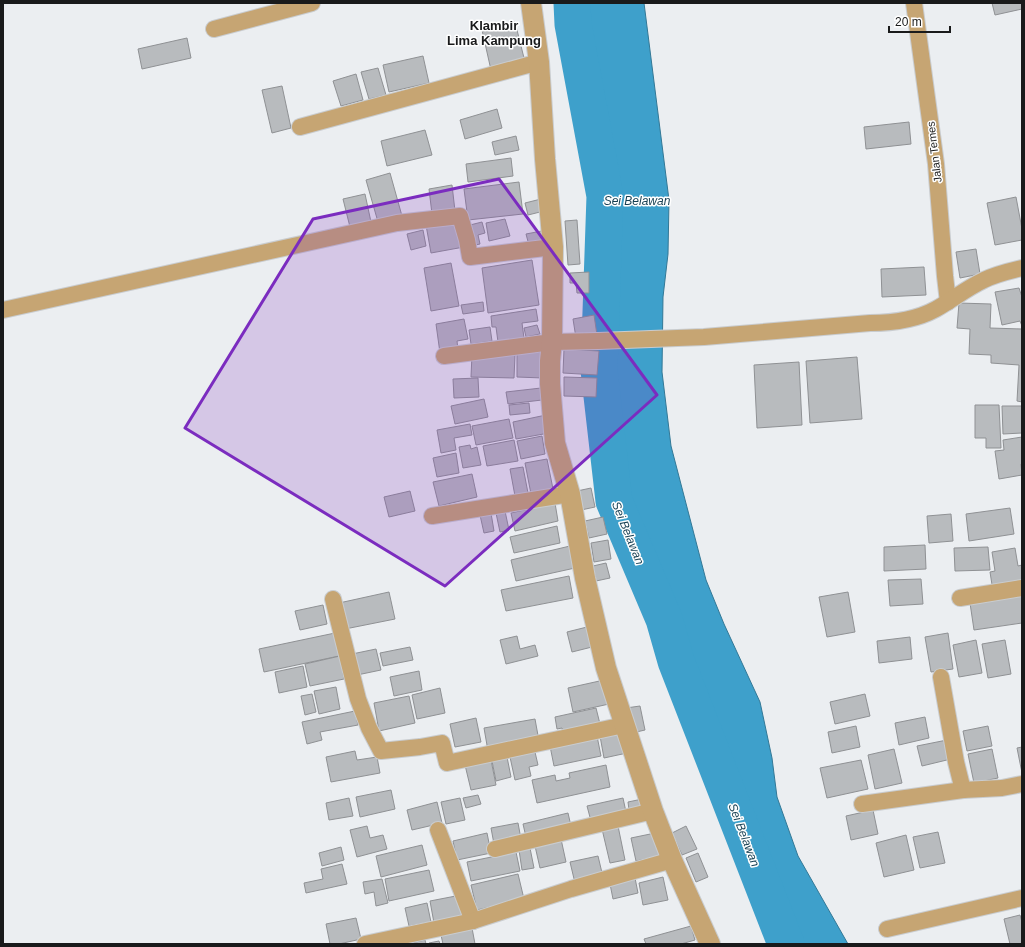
<svg xmlns="http://www.w3.org/2000/svg" width="1025" height="947" viewBox="0 0 1025 947" font-family="Helvetica,sans-serif">
<style>
.water{fill:#3ea0cb;stroke:#337896}
.lines{fill:none;stroke-linecap:round;stroke-linejoin:round}
.river{stroke:#3ea0cb;stroke-width:37}
.building{fill:#b8bbbe;stroke:#8f9194}
.minor-casing{stroke:#c9cccf;stroke-width:18}
.tertiary-casing{stroke:#c9cccf;stroke-width:22}
.minor{stroke:#c6a573;stroke-width:16}
.tertiary{stroke:#c6a573;stroke-width:20}
.marked{fill:#7b2cbf;fill-opacity:0.2;stroke:#7b2cbf;stroke-width:3;stroke-linejoin:round}
.labels{text-anchor:middle;stroke-width:3;stroke-linejoin:round;paint-order:stroke}
.street-label{font-size:11px;fill:#191a1b;stroke:#fff}
.water-label{font-size:12px;font-style:italic;fill:#163f52;stroke:#fff}
.quarter-label{font-size:13px;font-weight:bold;fill:#191a1b;stroke:#fff}
</style>
<rect width="100%" height="100%" fill="#ebeef1"/>
<!-- water -->
<path class="water" d="M586 3H644L669 200 668 254 663 297 662 372 671 446 706 580 724 624 760 702 772 758 777 797 798 856 848 944H769L756 898 747 858 734 809 693 693 649 582 625 476 617 410 613 270 605 204Z"/>
<g class="lines">
<!-- river -->
<path class="river" d="M572 3 573 24 605 196 599 370 614 501 664 619 676 661 786 944"/>
</g>
<!-- building -->
<g class="building">
<path d="M992 3H1022V9L995 15Z"/>
<path d="M515 22 525 62 491 70 482 30Z"/>
<path d="M187 38 191 58 142 69 138 49Z"/>
<path d="M423 56 429 83 389 92 383 65Z"/>
<path d="M378 68 386 95 369 99 361 72Z"/>
<path d="M356 74 363 100 341 106 333 81Z"/>
<path d="M282 86 291 128 272 133 262 90Z"/>
<path d="M497 109 502 128 465 139 460 120Z"/>
<path d="M909 122 911 144 866 149 864 127Z"/>
<path d="M425 130 432 155 387 166 381 141Z"/>
<path d="M516 136 519 150 495 155 492 142Z"/>
<path d="M511 158 513 176 468 182 466 164Z"/>
<path d="M390 173 402 216 378 222 366 180Z"/>
<path d="M519 182 523 214 468 220 464 189Z"/>
<path d="M452 185 455 211 432 214 429 189Z"/>
<path d="M365 194 371 222 350 227 343 199Z"/>
<path d="M1016 197 1022 229V240L995 245 987 203Z"/>
<path d="M545 198 548 210 528 215 525 203Z"/>
<path d="M459 219 464 247 431 253 426 225Z"/>
<path d="M505 219 510 236 489 241 486 223Z"/>
<path d="M577 220 580 264 568 265 565 221Z"/>
<path d="M482 222 485 233 478 235 480 244 471 246 466 226Z"/>
<path d="M423 230 426 246 411 250 407 234Z"/>
<path d="M547 230 550 244 530 249 526 234Z"/>
<path d="M976 249 980 274 960 278 956 252Z"/>
<path d="M532 260 539 305 488 313 482 268Z"/>
<path d="M451 263 459 306 431 311 424 268Z"/>
<path d="M924 267 926 295 882 297 881 269Z"/>
<path d="M589 272V293H577L576 283H570V273Z"/>
<path d="M1019 288 1022 297V326L1020 321 1002 325 995 292Z"/>
<path d="M483 302 484 311 463 314 461 305Z"/>
<path d="M959 303 991 304 990 328 1022 329V402L1017 401 1019 365 991 363V355L969 354 970 329 957 328Z"/>
<path d="M536 309 538 321 522 323 524 338 498 342 496 327H492L491 316Z"/>
<path d="M594 315 597 335 576 338 573 319Z"/>
<path d="M464 319 468 339 457 341 458 350 440 353 436 324Z"/>
<path d="M537 325 540 334 526 337 524 328Z"/>
<path d="M490 327 492 341 471 344 469 330Z"/>
<path d="M564 349 599 351 597 375 563 373Z"/>
<path d="M517 352H544L543 378 517 377Z"/>
<path d="M472 354 515 355 514 378 471 377Z"/>
<path d="M857 357 862 419 810 423 806 361Z"/>
<path d="M799 362 802 425 757 428 754 365Z"/>
<path d="M564 377 597 378 596 397 564 396Z"/>
<path d="M478 378 479 397 454 398 453 379Z"/>
<path d="M541 388 542 400 508 404 506 392Z"/>
<path d="M484 399 488 417 455 424 451 406Z"/>
<path d="M529 403 530 413 510 415 509 405Z"/>
<path d="M975 405H999L1001 448H986V438H975Z"/>
<path d="M1002 406H1022V433L1003 434Z"/>
<path d="M546 415 549 433 516 439 513 422Z"/>
<path d="M509 419 513 438 476 445 472 426Z"/>
<path d="M470 424 472 435 454 438 456 450 441 453 437 430Z"/>
<path d="M542 436 545 454 521 459 517 441Z"/>
<path d="M1022 437V464H1021L1022 475 999 479 995 451 1004 450 1003 440Z"/>
<path d="M514 440 518 461 487 466 483 446Z"/>
<path d="M470 445 471 449 477 447 481 465 463 468 459 447Z"/>
<path d="M456 453 459 473 437 477 433 458Z"/>
<path d="M547 459 553 489 531 494 525 463Z"/>
<path d="M523 467 528 493 515 496 510 469Z"/>
<path d="M472 474 477 497 439 506 433 482Z"/>
<path d="M591 488 595 507 581 510 577 491Z"/>
<path d="M410 491 415 511 389 517 384 497Z"/>
<path d="M555 503 558 521 515 531 511 513Z"/>
<path d="M1010 508 1014 534 969 541 966 514Z"/>
<path d="M505 511 509 530 500 532 496 513Z"/>
<path d="M491 513 494 531 484 533 480 515Z"/>
<path d="M951 514 953 541 929 543 927 516Z"/>
<path d="M603 517 607 534 589 538 585 521Z"/>
<path d="M557 526 560 543 514 553 510 537Z"/>
<path d="M608 540 611 559 594 562 591 543Z"/>
<path d="M925 545 926 569 884 571V547Z"/>
<path d="M570 546 575 568 516 581 511 560Z"/>
<path d="M988 547 990 570 955 571 954 548Z"/>
<path d="M1015 548 1018 566 1022 565V586L993 591 990 572 995 571 992 552Z"/>
<path d="M606 563 610 578 596 581 593 566Z"/>
<path d="M569 576 573 598 506 611 501 590Z"/>
<path d="M921 579 923 604 890 606 888 580Z"/>
<path d="M1022 590V623L974 630 970 603Z"/>
<path d="M389 592 395 619 345 629 339 603Z"/>
<path d="M848 592 855 632 827 637 819 597Z"/>
<path d="M323 605 327 624 300 630 295 611Z"/>
<path d="M587 627 592 647 572 652 567 632Z"/>
<path d="M335 633 339 656 264 672 259 649Z"/>
<path d="M948 633 953 669 931 672 925 637Z"/>
<path d="M517 636 520 649 535 645 538 656 506 664 500 640Z"/>
<path d="M910 637 912 659 879 663 877 641Z"/>
<path d="M976 640 982 673 959 677 953 645Z"/>
<path d="M1005 640 1011 674 988 678 982 644Z"/>
<path d="M410 647 413 660 383 666 380 653Z"/>
<path d="M376 649 381 670 357 675 352 654Z"/>
<path d="M340 656 344 679 310 686 305 664Z"/>
<path d="M303 666 307 687 279 693 275 672Z"/>
<path d="M419 671 422 690 394 696 390 677Z"/>
<path d="M604 680 609 704 573 712 568 688Z"/>
<path d="M336 687 340 709 319 714 314 691Z"/>
<path d="M440 688 445 713 417 719 412 695Z"/>
<path d="M312 694 316 712 305 715 301 696Z"/>
<path d="M865 694 870 716 835 724 830 702Z"/>
<path d="M409 696 415 723 379 731 374 703Z"/>
<path d="M640 706 645 730 632 733 626 708Z"/>
<path d="M596 708 600 724 563 733 562 728 557 729 555 717Z"/>
<path d="M355 711 358 725 320 732 322 740 307 744 302 722Z"/>
<path d="M925 717 929 738 899 745 895 723Z"/>
<path d="M476 718 481 742 455 747 450 724Z"/>
<path d="M535 719 539 741 488 751 484 728Z"/>
<path d="M856 726 860 747 832 753 828 732Z"/>
<path d="M988 726 992 746 967 751 963 731Z"/>
<path d="M622 732 627 753 604 758 600 736Z"/>
<path d="M597 736 601 756 554 766 550 746Z"/>
<path d="M947 740 951 759 922 766 917 746Z"/>
<path d="M1022 747V773L1017 748Z"/>
<path d="M894 749 902 783 875 789 868 755Z"/>
<path d="M992 749 998 778 974 783 968 754Z"/>
<path d="M355 751 357 760 377 757 380 773 331 782 326 757Z"/>
<path d="M535 752 538 765 529 767 531 776 515 780 510 757Z"/>
<path d="M507 757 511 777 496 781 492 761Z"/>
<path d="M491 760 496 785 471 790 465 765Z"/>
<path d="M861 760 868 789 827 798 820 768Z"/>
<path d="M606 765 610 787 537 803 532 780 555 775 556 781 570 778 569 773Z"/>
<path d="M391 790 395 809 360 817 356 797Z"/>
<path d="M478 795 481 804 466 808 463 798Z"/>
<path d="M349 798 353 816 329 820 326 803Z"/>
<path d="M460 798 465 820 446 824 441 802Z"/>
<path d="M623 798 626 812 591 821 587 806Z"/>
<path d="M647 798 649 807 629 810 628 802Z"/>
<path d="M437 802 442 823 412 830 407 810Z"/>
<path d="M873 810 878 834 851 840 846 816Z"/>
<path d="M568 813 571 826 526 837 523 824Z"/>
<path d="M518 823 521 839 494 844 491 828Z"/>
<path d="M367 826 370 838 383 835 387 849 357 857 350 830Z"/>
<path d="M618 826 625 860 610 863 602 829Z"/>
<path d="M686 826 697 849 682 855 672 833Z"/>
<path d="M660 832 665 855 636 861 631 838Z"/>
<path d="M938 832 945 863 920 868 913 837Z"/>
<path d="M487 833 491 853 457 860 453 841Z"/>
<path d="M906 835 914 870 884 877 876 843Z"/>
<path d="M561 839 566 862 540 868 535 846Z"/>
<path d="M422 845 427 865 381 877 376 856Z"/>
<path d="M341 847 344 860 322 866 319 853Z"/>
<path d="M530 848 534 868 522 870 519 850Z"/>
<path d="M516 852 520 871 471 881 467 862Z"/>
<path d="M698 853 708 877 696 882 686 858Z"/>
<path d="M598 856 603 877 575 883 570 862Z"/>
<path d="M342 864 347 884 306 893 304 883 323 879 321 869Z"/>
<path d="M429 870 434 891 389 901 385 879Z"/>
<path d="M518 874 524 899 477 910 471 885Z"/>
<path d="M663 877 668 900 643 905 639 883Z"/>
<path d="M635 878 638 893 613 899 610 884Z"/>
<path d="M382 879 388 903 376 906 374 892 365 894 363 882Z"/>
<path d="M461 895 465 917 434 923 430 901Z"/>
<path d="M427 903 431 922 409 926 405 908Z"/>
<path d="M1020 915 1022 922V944H1010L1004 919Z"/>
<path d="M356 918 361 939 339 944H330L326 924Z"/>
<path d="M691 926 695 940 681 944H646L644 939Z"/>
<path d="M472 928 475 944H443L441 935Z"/>
<path d="M425 940 426 944H408Z"/>
<path d="M439 941 440 944H430L429 943Z"/>
</g>
<g class="lines">
<defs>
<g id="minor">
<path d="M914 3 936 164 945 276 948 302"/>
<path d="M214 29 312 3"/>
<path d="M300 127 539 62"/>
<path d="M3 310 397 223 460 216 467 240 470 257 553 247"/>
<path d="M444 356 552 342 598 341 704 337 870 323C893 323 916 320 936 309 952 300 967 288 984 280 996 274 1009 271 1022 268"/>
<path d="M432 516 570 494"/>
<path d="M960 598 1022 588"/>
<path d="M333 599 358 699 369 728 381 751 420 747 442 743 447 763 624 725"/>
<path d="M941 677 956 762 963 790 1002 788 1022 784"/>
<path d="M862 804 963 790"/>
<path d="M438 830 473 921"/>
<path d="M495 849 653 811"/>
<path d="M887 929 1022 898"/>
<path d="M365 944 473 921 571 889 672 860"/>
</g>
<path id="tertiary" d="M531 3 539 62 545 159 553 247 552 342 550 361V384L555 443 570 494 585 578 606 668 653 811 672 860 710 944"/>
</defs>
<!-- minor casing -->
<use href="#minor" class="minor-casing"/>
<!-- tertiary casing -->
<use href="#tertiary" class="tertiary-casing"/>
<!-- minor -->
<use href="#minor" class="minor"/>
<!-- tertiary -->
<use href="#tertiary" class="tertiary"/>
</g>
<!-- marked area -->
<path class="marked" d="M499 179 657 395 445 586 185 428 313 219Z"/>
<g class="labels">
<!-- street labels -->
<g class="street-label">
<text transform="translate(934 152) rotate(-97)" y="4">Jalan Temes</text>
</g>
<!-- water labels -->
<g class="water-label">
<text x="637" y="205">Sei Belawan</text>
<text transform="translate(628 533) rotate(68)" y="4">Sei Belawan</text>
<text transform="translate(744 835) rotate(69)" y="4">Sei Belawan</text>
</g>
<!-- quarter labels -->
<g class="quarter-label">
<text x="494" y="30">Klambir<tspan x="494" dy="15">Lima Kampung</tspan></text>
</g>
</g>
<!-- border -->
<rect width="1025" height="947" fill="none" stroke="#191a1b" stroke-width="8"/>
<!-- scale -->
<path d="M889 26v6h61v-6" fill="none" stroke="#191a1b" stroke-width="2"/>
<text x="895" y="26" font-size="12" fill="#191a1b" stroke="#ffffff" stroke-width="3" paint-order="stroke">20 m</text>
</svg>
